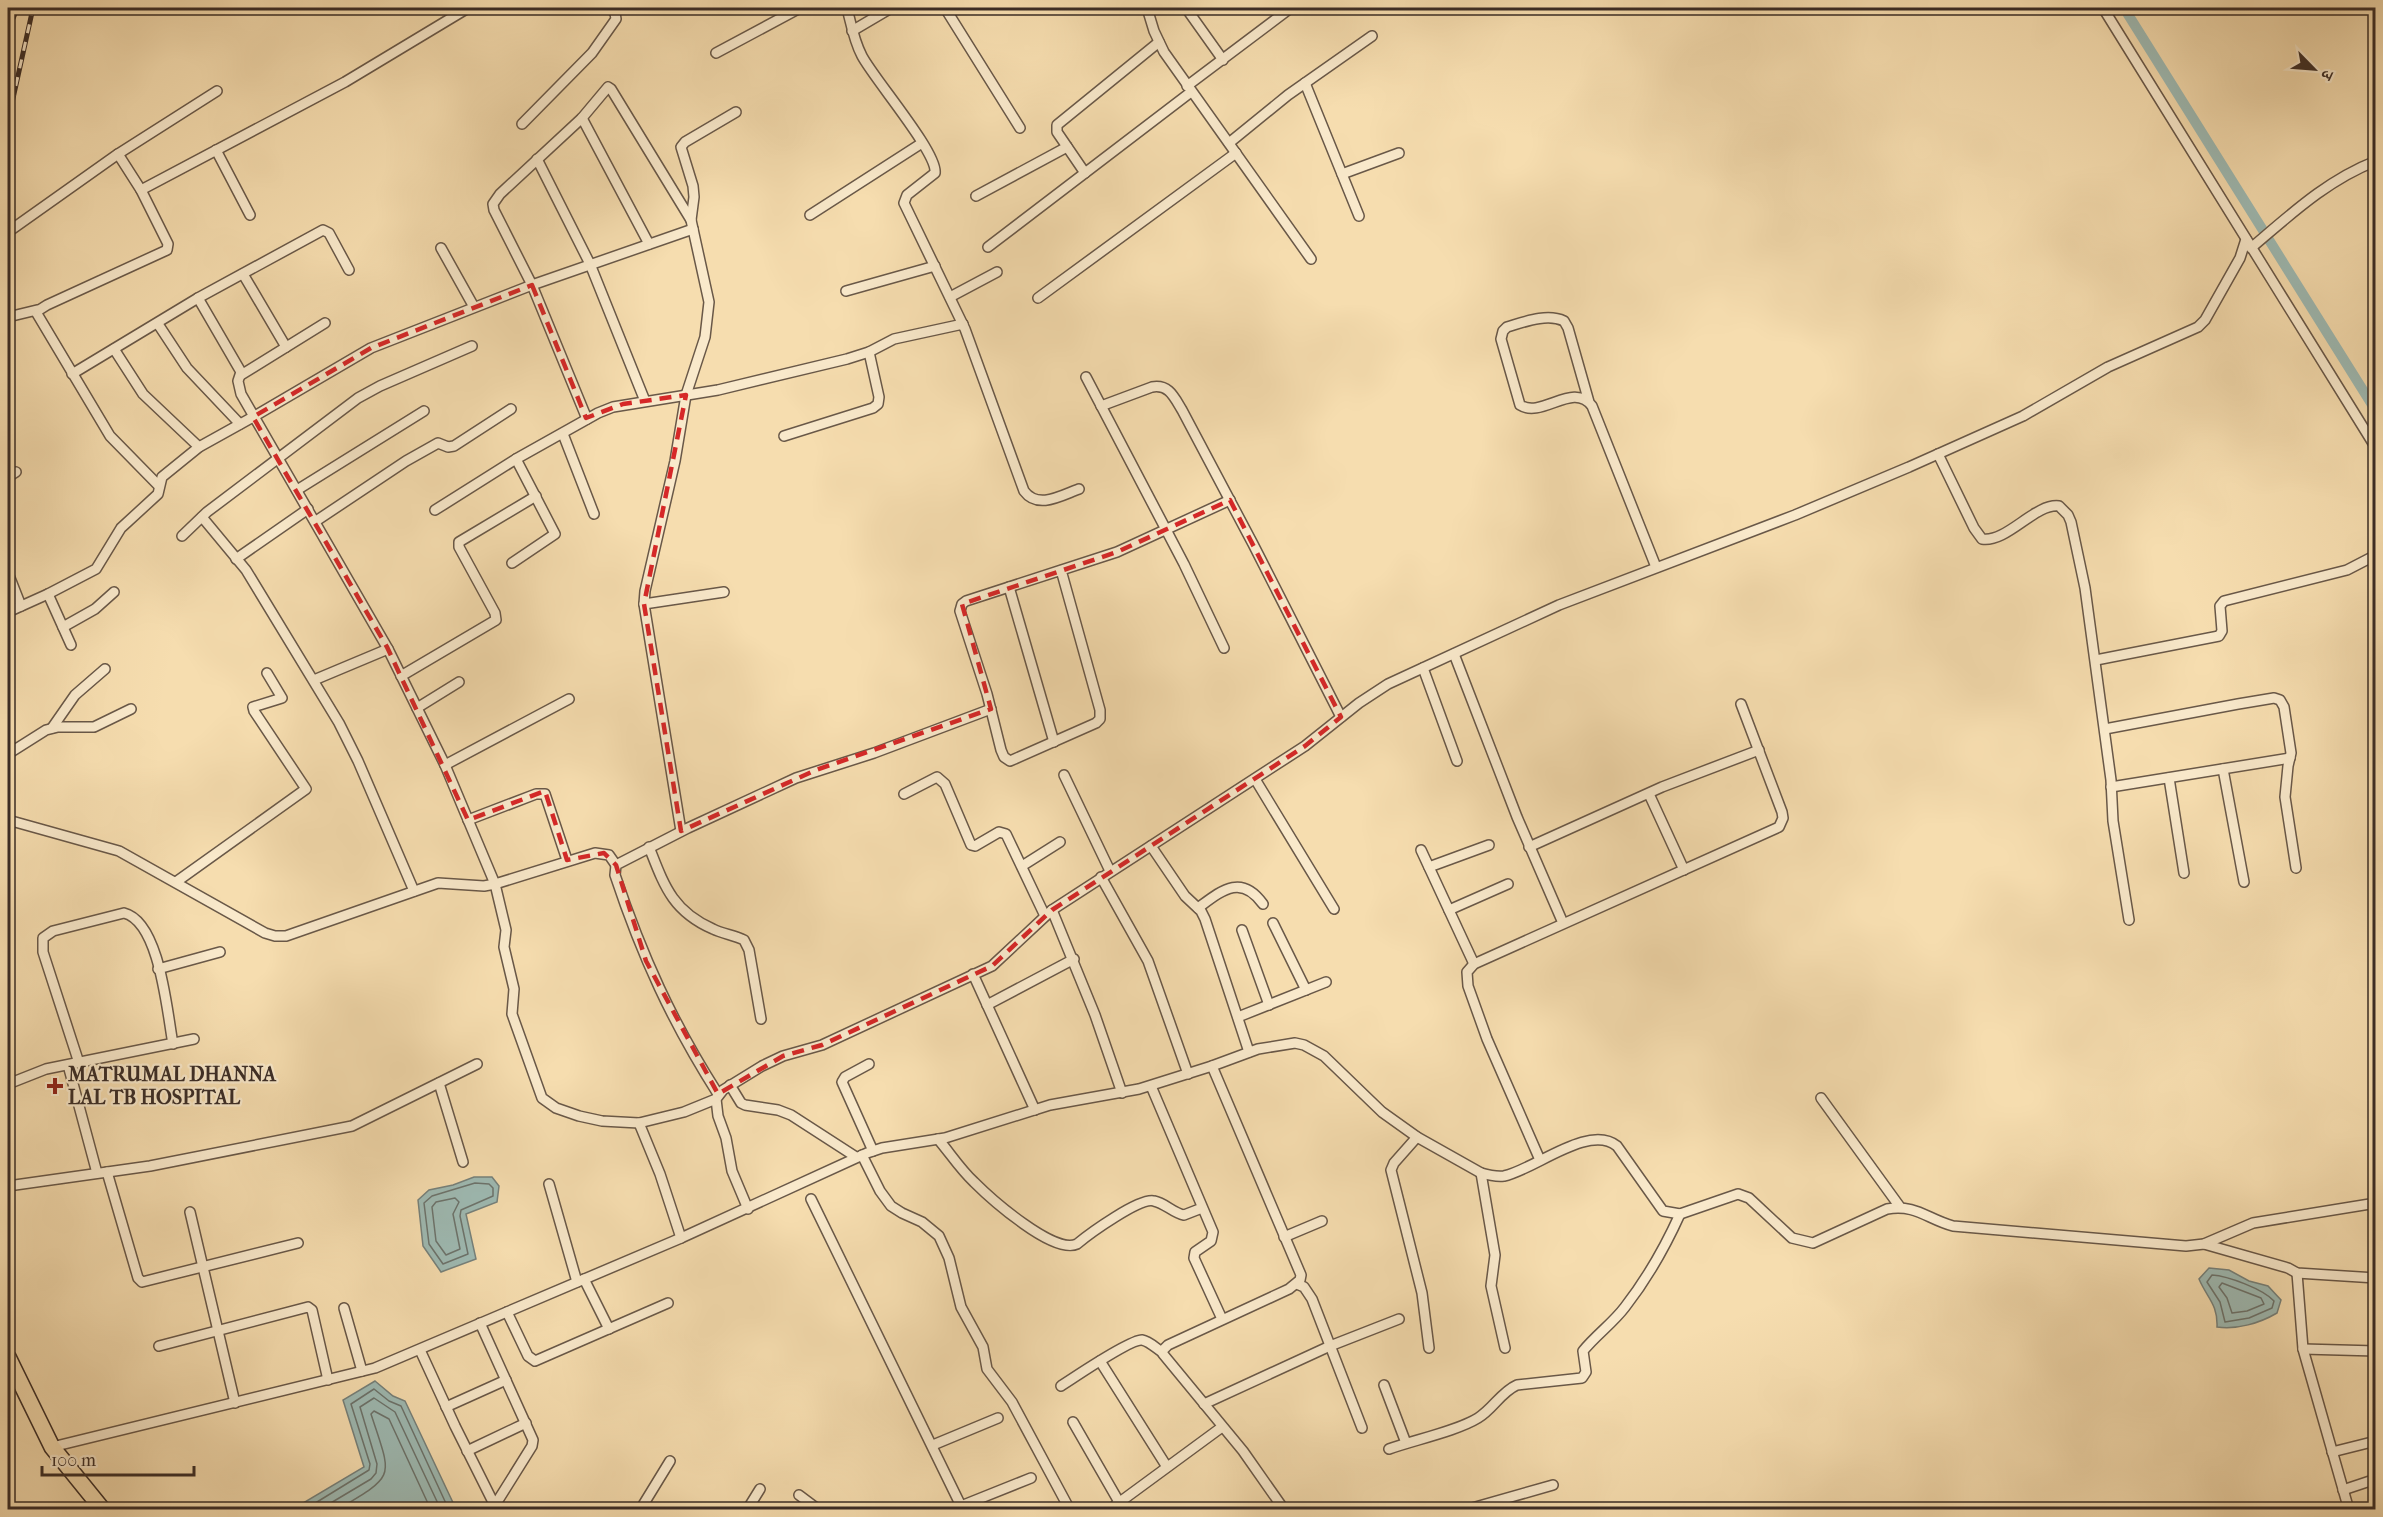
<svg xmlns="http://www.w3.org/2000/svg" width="2383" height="1517" viewBox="0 0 2383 1517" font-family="'IM FELL French Canon','Noto Serif Devanagari',serif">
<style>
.water{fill:#9ebab3;stroke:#76817b;stroke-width:1.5}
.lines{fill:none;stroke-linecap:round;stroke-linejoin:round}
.shore{stroke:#6c736c;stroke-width:1.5}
.canal{stroke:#9ebab3;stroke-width:10}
.minor-casing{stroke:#695848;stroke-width:12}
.primary-casing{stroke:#3a2c26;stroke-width:18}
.trunk-casing{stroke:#3a2c26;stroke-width:18}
.minor{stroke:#f9e9cb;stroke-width:9}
.primary{stroke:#f6ddaf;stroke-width:15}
.trunk{stroke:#f6ddaf;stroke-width:15}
.rail-casing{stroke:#3a2c26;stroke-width:5}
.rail{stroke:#f9e9cb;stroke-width:3;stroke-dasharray:9;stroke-linecap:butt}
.marked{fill:none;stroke:#d62828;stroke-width:4.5;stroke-dasharray:12 8;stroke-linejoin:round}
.poi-dot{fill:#8f2418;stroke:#f9e9cb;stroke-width:2}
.labels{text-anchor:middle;stroke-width:4.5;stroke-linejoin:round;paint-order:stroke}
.poi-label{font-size:20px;font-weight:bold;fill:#3a2c26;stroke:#f9e9cb;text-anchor:start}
</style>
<rect width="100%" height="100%" fill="#f6ddaf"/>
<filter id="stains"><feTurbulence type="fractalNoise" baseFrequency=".00333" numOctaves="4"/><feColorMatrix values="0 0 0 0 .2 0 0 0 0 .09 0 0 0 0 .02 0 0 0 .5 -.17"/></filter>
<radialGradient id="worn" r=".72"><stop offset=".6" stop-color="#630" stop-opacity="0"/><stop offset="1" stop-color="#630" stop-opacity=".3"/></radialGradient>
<!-- water -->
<g class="water">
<path d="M474 1177H492L499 1186 497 1202 466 1214 476 1259 441 1272 423 1246 418 1200 429 1190 453 1185Z"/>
<path d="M2209 1268 2229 1270 2249 1281 2268 1286 2281 1300 2277 1313C2260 1323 2237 1330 2217 1327 2218 1304 2207 1298 2199 1279Z"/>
<path d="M375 1381 393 1396 405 1401 456 1509H293L364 1467 343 1400Z"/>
</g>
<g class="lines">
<!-- shore -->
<g class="shore">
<path d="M475 1183 489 1184 493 1188V1196L461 1210 460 1216 468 1254 443 1264 429 1244 424 1203 432 1196Z"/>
<path d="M455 1198 459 1202 453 1214 460 1249 446 1255 436 1241 432 1207 436 1202Z"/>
<path d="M2212 1275C2228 1276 2263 1289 2274 1301L2272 1308 2249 1318 2225 1322 2220 1302 2207 1282Z"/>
<path d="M2222 1283 2261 1298 2264 1304 2247 1311 2232 1313 2227 1298 2219 1287Z"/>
<path d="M304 1510 369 1470 370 1464 351 1404 374 1389 389 1401 401 1406 449 1510"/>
<path d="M319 1510 371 1479 376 1473 377 1464 360 1407 374 1398 395 1412 441 1510"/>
<path d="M337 1510C397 1474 392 1479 371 1414L374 1411 389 1419 431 1510"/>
</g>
<!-- canal -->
<path class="canal" d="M2124 8 2376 411"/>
<defs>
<g id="minor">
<path d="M847 8C851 24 854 41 862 56 874 79 938 153 935 173L907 195 904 203 965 329 1024 491C1038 510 1062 495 1079 489"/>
<path d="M945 8 1020 128"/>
<path d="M1147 8 1154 31 1164 52 1311 259"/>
<path d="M1186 8 1223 60"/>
<path d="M2103 8 2376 448"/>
<path d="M852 31 891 8"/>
<path d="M716 53 800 8"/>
<path d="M1305 83 1359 216"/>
<path d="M1187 86 1288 10"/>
<path d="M582 118 649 244"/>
<path d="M522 124 592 53 616 19 615 13 610 8"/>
<path d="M1229 143 1288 95 1372 36"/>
<path d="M216 150 250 215"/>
<path d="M118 154 217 91"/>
<path d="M537 159 590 264 645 401"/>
<path d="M1085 173 1057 132V125L1159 42"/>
<path d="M1342 174 1399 153"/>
<path d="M141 190 345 82 468 8"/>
<path d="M976 196 1067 147"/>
<path d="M810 215 922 143"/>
<path d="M691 220 694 197 693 186 681 147 685 142 736 112"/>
<path d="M8 232 118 154 141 190 168 244 167 250 47 305 36 312 110 436 159 486"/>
<path d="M988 247 1191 92"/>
<path d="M441 248 474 307"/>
<path d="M2251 248C2290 215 2327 180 2376 161"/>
<path d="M243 274 286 347"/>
<path d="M846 291 935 266"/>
<path d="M950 297 997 272"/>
<path d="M198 298 241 372 238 381 241 394 388 649 445 765 495 884 506 930 504 947 514 989 512 1014 542 1098 556 1108 579 1116 602 1121 639 1123 684 1112 716 1099"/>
<path d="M1038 298 1236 153"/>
<path d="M8 317 37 310"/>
<path d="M158 324 187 368 240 424"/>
<path d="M114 349 143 394 199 447"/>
<path d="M72 374 198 298 323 230 329 233 349 270"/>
<path d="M241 375 325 323"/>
<path d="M1086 377 1184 564 1224 648"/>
<path d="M1589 402 1568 328 1564 321C1547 313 1524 322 1507 327L1503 331 1501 339 1520 405C1542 419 1573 381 1592 406L1656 567"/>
<path d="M1101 406 1152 387C1169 384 1174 397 1182 410L1253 544 1341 717"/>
<path d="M587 419 532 285 494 210 493 204 500 194 582 118 608 87 611 89 691 220 709 302 705 337 686 395 675 461 645 591 644 604 681 831"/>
<path d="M563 434 594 514"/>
<path d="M784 436 873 408 878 404 879 397 869 352"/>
<path d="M1938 454 1974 528 1982 539C2007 543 2035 503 2059 506L2068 515 2071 522 2085 588 2111 780 2113 821 2129 920"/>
<path d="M8 477 16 472"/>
<path d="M297 490 424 411"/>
<path d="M435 510 516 459 598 413 613 407 718 390 847 359 869 352 894 339 963 324"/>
<path d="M202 517 246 570 339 723 358 761 414 891"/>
<path d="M316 521 406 461 438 443 448 447 454 446 511 409"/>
<path d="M182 536 207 512 358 398 380 386 472 346"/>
<path d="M236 559 308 509"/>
<path d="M512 563 555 534 516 459"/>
<path d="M1061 570 1100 710V719L1096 723 1010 761 1004 757 1001 750 987 694 960 611 962 604 966 601 1117 552 1230 500"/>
<path d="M8 573 21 606"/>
<path d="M1009 587 1054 742"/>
<path d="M48 594 71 645"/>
<path d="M644 604 724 592"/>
<path d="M8 612 48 594 96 569 121 528 158 494 162 477 199 447 253 417 371 348 532 285 693 229"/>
<path d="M63 627 95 609 114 592"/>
<path d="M1454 654 1517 817 1563 923"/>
<path d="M2096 660 2219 636 2222 631 2220 606 2224 601 2347 570 2376 555"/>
<path d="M1423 668 1457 761"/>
<path d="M401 676 496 620 495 613 459 547V542L536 496"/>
<path d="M314 680 388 649"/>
<path d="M417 708 459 682"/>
<path d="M52 728 75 695 105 669"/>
<path d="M2105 729 2238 704 2274 698 2280 700 2284 707 2291 753 2288 766 2285 797 2296 868"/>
<path d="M8 754 46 730 58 727H94L131 709"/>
<path d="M445 765 569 699"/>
<path d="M2223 769 2244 882"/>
<path d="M1064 775 1110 871"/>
<path d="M2169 778 2184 873"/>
<path d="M1255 779 1334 909"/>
<path d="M2111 787 2290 758"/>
<path d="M904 794 937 777 945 784 971 845 975 846 999 832 1006 834 1045 916"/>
<path d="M1649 794 1684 870"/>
<path d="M8 820 119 851 265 933 275 936H286L438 883 484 886 495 884 595 853 609 855 616 865"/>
<path d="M468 820 536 794H545L567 860"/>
<path d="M1151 846 1185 896 1201 911 1205 919 1249 1052"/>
<path d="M649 847C664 885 672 911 713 929 723 934 734 935 744 940L749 950 761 1019"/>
<path d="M1529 847 1662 787 1759 750"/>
<path d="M1421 850 1474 964"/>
<path d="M1022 866 1060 842"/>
<path d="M1429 867 1489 845"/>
<path d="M1101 877 1148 961 1188 1074"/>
<path d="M176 882 306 789 254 711 253 707 282 698 267 673"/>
<path d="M1198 908C1221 891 1241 873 1263 904"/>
<path d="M1052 910 1095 1015 1122 1093"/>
<path d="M1449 910 1508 884"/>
<path d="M1273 923 1306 990"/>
<path d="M1242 930 1269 1005"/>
<path d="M158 969 220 952"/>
<path d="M973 974 1035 1110"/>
<path d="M987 1005 1074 959"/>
<path d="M1238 1017 1326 982"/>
<path d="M79 1063 43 952V938L53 931 124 913C160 922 167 1012 173 1044"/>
<path d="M869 1064 845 1077 842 1082 873 1151"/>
<path d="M68 1065 97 1173"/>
<path d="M1212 1066 1301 1275 1300 1280 1289 1289 1168 1345 1163 1350V1354L1243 1451 1283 1508"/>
<path d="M439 1083 463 1162"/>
<path d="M8 1084 46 1069 194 1039"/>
<path d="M730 1085 741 1103 745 1105 778 1110 791 1115 856 1157"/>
<path d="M1151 1086 1213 1232 1211 1241 1195 1252 1194 1258 1222 1319"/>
<path d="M718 1094C672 1022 642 956 615 875L616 865 688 828 796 778 874 753 991 709"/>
<path d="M1821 1098 1900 1207"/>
<path d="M639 1123 660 1174 681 1238"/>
<path d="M1417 1137 1394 1163 1391 1170 1422 1293 1429 1348"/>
<path d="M938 1139C950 1153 960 1169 974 1182 991 1199 1054 1255 1077 1244 1089 1234 1140 1197 1154 1201 1165 1203 1173 1213 1184 1215L1202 1208"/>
<path d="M862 1155 880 1191 891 1206 902 1213 922 1222 939 1236 949 1258 961 1307 983 1347 987 1369 1012 1402 1070 1510"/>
<path d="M1540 1160 1487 1039 1468 986 1467 972 1474 964 1779 827 1783 818 1782 812 1741 704"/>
<path d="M107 1172 138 1278 142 1282 298 1243"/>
<path d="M1481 1173 1495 1255 1491 1286 1505 1348"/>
<path d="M549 1184 577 1282"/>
<path d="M8 1186 150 1166 352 1126 477 1064"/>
<path d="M811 1199 963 1510"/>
<path d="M748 1209 732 1171 726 1138 718 1116 716 1099 723 1090 762 1066 783 1056 822 1045 992 966 1052 910 1305 746 1359 703 1388 684 1559 605 1795 515 1909 467 2023 416 2108 367 2198 327 2205 320 2240 258 2246 239"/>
<path d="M190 1212 235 1403"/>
<path d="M1284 1237 1322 1221"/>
<path d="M2204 1244 2288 1268 2297 1273 2376 1278"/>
<path d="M2297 1273 2303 1349 2349 1510"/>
<path d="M584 1279 609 1329"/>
<path d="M1297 1284 1304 1287 1312 1299 1362 1428"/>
<path d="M344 1308 362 1371"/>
<path d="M507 1312 528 1356 535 1361 668 1303"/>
<path d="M480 1323 533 1440 532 1446 492 1510"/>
<path d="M159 1346 308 1307 312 1310 328 1380"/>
<path d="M2303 1349 2376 1351"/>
<path d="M420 1350 455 1426 495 1506"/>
<path d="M1100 1361 1167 1467"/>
<path d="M1384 1385 1406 1443"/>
<path d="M1061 1386C1073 1378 1131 1339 1142 1340 1149 1341 1157 1349 1162 1352"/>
<path d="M1204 1404 1330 1346 1399 1319"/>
<path d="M446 1407 506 1380"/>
<path d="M1073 1422 1119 1502"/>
<path d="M933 1445 998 1418"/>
<path d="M52 1447 375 1368 681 1238 867 1153 882 1148 945 1138 1050 1105 1139 1089 1212 1066 1258 1049 1295 1043 1304 1045 1324 1056 1382 1112 1417 1137 1481 1173C1488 1175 1495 1177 1504 1176 1534 1170 1589 1123 1617 1146L1663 1211 1680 1214 1738 1194 1749 1198 1792 1238 1813 1243 1887 1209C1916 1204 1927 1219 1953 1226L2186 1246 2204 1244 2253 1223 2376 1203"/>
<path d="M1389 1449C1414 1440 1457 1431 1478 1418 1493 1409 1501 1392 1517 1385L1582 1378 1586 1372 1583 1351C1596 1335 1613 1323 1625 1307 1646 1280 1666 1245 1680 1214"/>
<path d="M467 1451 526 1423"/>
<path d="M2332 1452 2376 1441"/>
<path d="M2343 1490 2376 1479"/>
<path d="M799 1495 819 1510"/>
<path d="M961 1506 1031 1478"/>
<path d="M640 1510 670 1461"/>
<path d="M747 1510 760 1489"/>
<path d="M1109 1510 1222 1427"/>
<path d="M1465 1510 1553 1485"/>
</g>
<path id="primary" d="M8 1357 52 1447 103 1510"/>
<path id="trunk" d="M8 14 9 8"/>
</defs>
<!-- minor casing -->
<use href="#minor" class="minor-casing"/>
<!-- primary casing -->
<use href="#primary" class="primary-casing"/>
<!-- trunk casing -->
<use href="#trunk" class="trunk-casing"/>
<!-- minor -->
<use href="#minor" class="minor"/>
<!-- primary -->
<use href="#primary" class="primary"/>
<!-- trunk -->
<use href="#trunk" class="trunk"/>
<defs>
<path id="rail" d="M8 121 33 8"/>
</defs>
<!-- rail casing -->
<use href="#rail" class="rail-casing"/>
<!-- rail -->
<use href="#rail" class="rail"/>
</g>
<!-- marked area -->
<path class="marked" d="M532 285 586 418 623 404 686 395 644 604 681 831 816 770 991 709 962 604 1117 552 1230 500 1341 717 1305 746 1052 910 992 966 822 1045 783 1056 718 1094 646 961 616 865 604 853 567 860 545 791 468 820 387 647 253 417 371 348Z"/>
<!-- markers -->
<path class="poi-dot" d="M52 1077h6v6h6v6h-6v6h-6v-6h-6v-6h6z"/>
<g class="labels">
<!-- poi labels -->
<g class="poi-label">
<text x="68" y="1081">MATRUMAL DHANNA<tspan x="68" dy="23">LAL TB HOSPITAL</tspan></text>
</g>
</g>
<!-- margin -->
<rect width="2383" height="1517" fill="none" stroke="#f6ddaf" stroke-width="30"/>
<rect x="9" y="9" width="2365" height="1499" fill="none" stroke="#3a2c26" stroke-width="3"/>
<rect x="15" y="15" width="2353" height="1487" fill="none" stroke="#3a2c26" stroke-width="1.5"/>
<!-- north arrow -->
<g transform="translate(2314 69) rotate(115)" stroke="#f9e9cb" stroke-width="4.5" paint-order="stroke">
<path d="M0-4.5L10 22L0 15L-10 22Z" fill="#3a2c26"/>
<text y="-9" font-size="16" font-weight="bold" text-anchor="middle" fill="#3a2c26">उ</text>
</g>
<!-- scale -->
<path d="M42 1466v9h152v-9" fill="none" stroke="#3a2c26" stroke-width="3"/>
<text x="51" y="1466" font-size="18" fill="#3a2c26" stroke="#f9e9cb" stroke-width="4.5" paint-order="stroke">100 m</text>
<rect width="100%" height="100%" filter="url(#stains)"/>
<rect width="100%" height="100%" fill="url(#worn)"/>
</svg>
